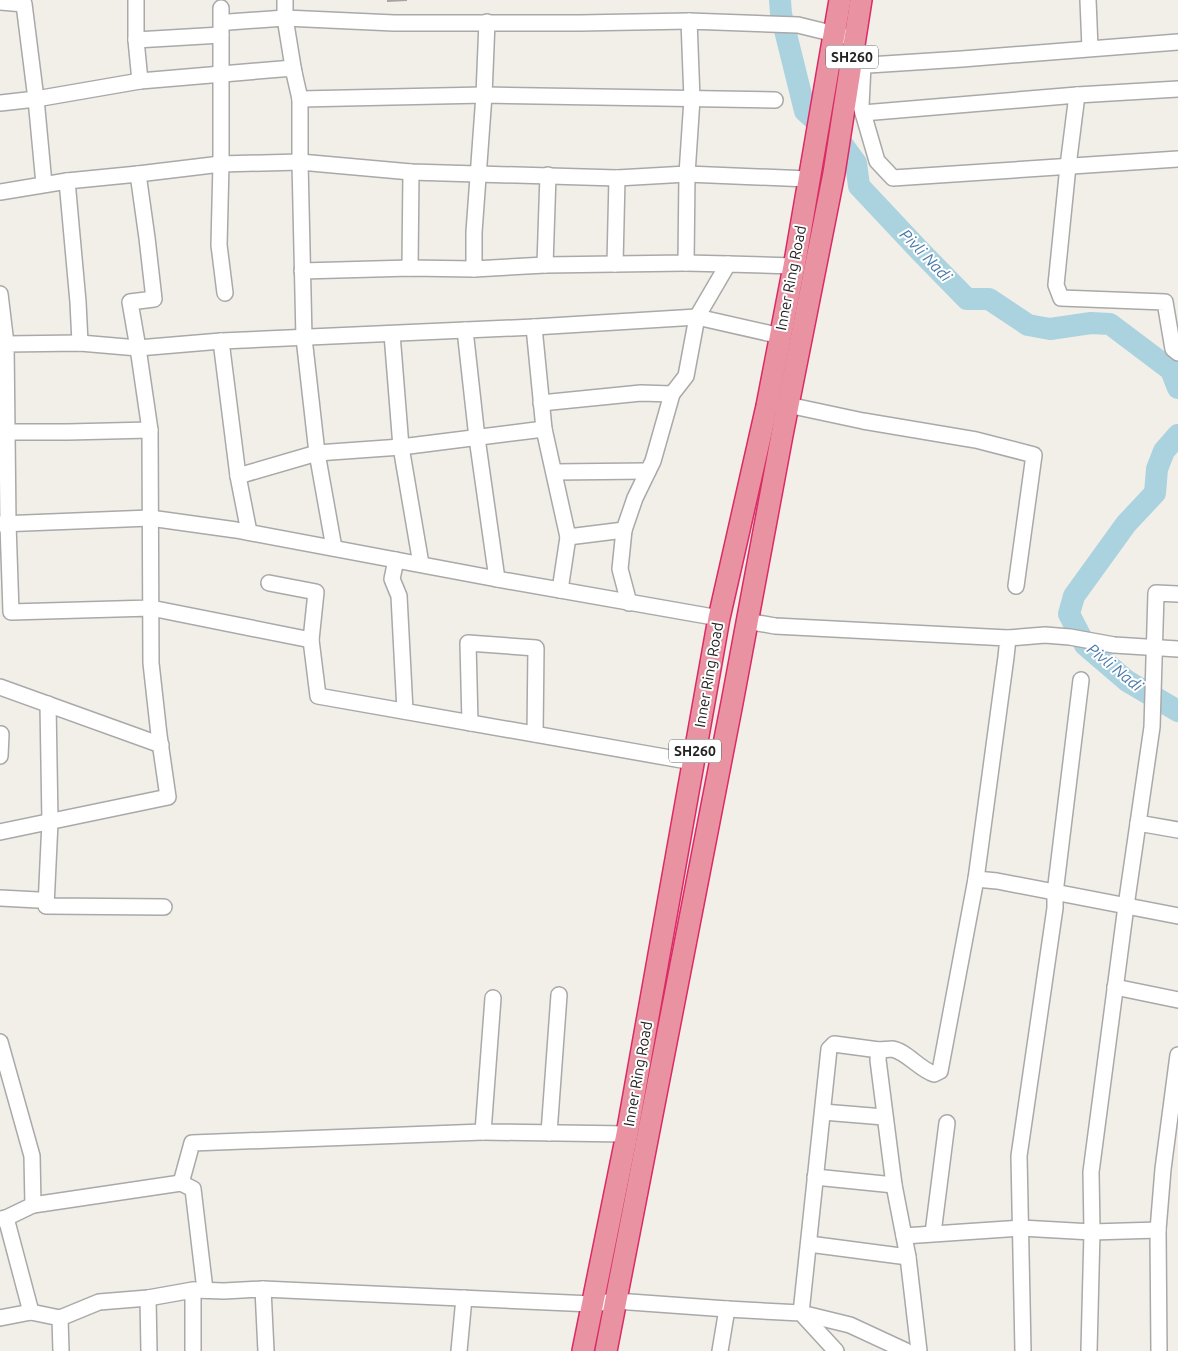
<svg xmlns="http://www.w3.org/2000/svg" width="1178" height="1351" viewBox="0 0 1178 1351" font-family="Ubuntu,sans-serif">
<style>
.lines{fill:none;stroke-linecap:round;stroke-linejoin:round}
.river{stroke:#aad3df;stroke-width:22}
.minor-casing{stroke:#a9a9a9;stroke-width:18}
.highway-casing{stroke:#dc2a67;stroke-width:24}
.minor{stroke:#fff;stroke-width:15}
.highway{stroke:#e892a2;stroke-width:21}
.wall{fill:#aba49e}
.labels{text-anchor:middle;stroke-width:4;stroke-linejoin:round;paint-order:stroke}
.shield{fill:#fff;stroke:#646464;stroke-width:1}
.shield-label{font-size:14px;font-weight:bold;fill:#222}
.street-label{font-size:15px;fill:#222;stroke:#fff}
.water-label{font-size:16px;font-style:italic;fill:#4a7aab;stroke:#fff}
</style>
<rect width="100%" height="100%" fill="#f2efe9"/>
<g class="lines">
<!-- river -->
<g class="river">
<path d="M780 0 781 14 805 111 842 144 856 163 859 186 920 251 967 299H989L1028 325 1050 329 1091 323 1110 324 1171 370 1178 388"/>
<path d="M1178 435 1164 451 1157 469 1155 493 1126 524 1074 596 1069 614 1085 645 1127 681 1178 711"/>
</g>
<defs>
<g id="minor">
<path d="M136 0V40L140 81 293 68 300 99 484 95 775 100"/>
<path d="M285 0V18L394 23H580L689 21"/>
<path d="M1088 0 1090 48"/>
<path d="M0 2 24 4 36 99 44 184"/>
<path d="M221 8V164L219 245 225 293"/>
<path d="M229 22 285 18 294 73"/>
<path d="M136 40 221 35"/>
<path d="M863 65 861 106 877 161 893 178 1178 159"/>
<path d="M853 66 962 59 1178 42"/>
<path d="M1077 95 1068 166 1056 285 1061 298 1165 302 1173 349 1178 353"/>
<path d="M300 99V162L411 172 617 178 687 174 809 179"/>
<path d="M0 103 36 99 140 81"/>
<path d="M863 113 1077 95 1178 89"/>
<path d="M138 174 147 238 154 299 130 302 138 348 221 341 534 327 697 317 781 336"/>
<path d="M67 181 78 302 80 343"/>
<path d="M0 192 67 181 138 174 221 164 300 162 304 338 317 453 334 548"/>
<path d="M686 263 728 264"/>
<path d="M615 264 617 178"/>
<path d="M545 265 548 175"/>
<path d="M410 268 411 172"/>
<path d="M474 269V232L484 95 487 22"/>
<path d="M302 271 410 268 474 269 545 265 686 263 687 174 692 99 689 21 798 25 843 36"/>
<path d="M0 294 6 344H0"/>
<path d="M534 327 544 429 568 537 560 590"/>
<path d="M465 330 477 438 497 579"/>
<path d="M392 334 401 447 421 564"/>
<path d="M221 341 238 476 249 532"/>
<path d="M541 403 641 393 672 394"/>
<path d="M788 405 863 421 976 440 1034 455 1016 586"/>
<path d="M0 432H68L150 430"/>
<path d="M554 472 648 471"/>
<path d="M238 476 317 453 401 447 544 429"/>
<path d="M0 524 150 518 236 530 497 579 719 618"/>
<path d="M624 530 620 569 629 603"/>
<path d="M568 537 624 530 635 498 653 461 672 394 686 376 697 317 728 264 794 266"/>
<path d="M396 560 392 579 399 596 405 711"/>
<path d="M269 583 316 592 311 640"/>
<path d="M747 621 775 626 1008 638 1006 657 976 879 940 1071 934 1074C919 1069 906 1051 892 1049 888 1049 883 1050 879 1050L878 1060 894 1185 908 1257 919 1351"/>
<path d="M1008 638 1045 635 1070 637 1114 645 1178 649"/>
<path d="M0 687 161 745"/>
<path d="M48 704 50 822 46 906 164 907"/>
<path d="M470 723 468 643 536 648 535 734"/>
<path d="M0 756 1 734"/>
<path d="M1138 823 1178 830"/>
<path d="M0 832 168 797 159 735 151 663 150 430 138 348 80 343 6 344 8 524 11 612 151 608 311 640 318 696 693 762"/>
<path d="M976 879 997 881 1178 916"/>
<path d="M0 898 38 900"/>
<path d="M1115 987 1178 1000"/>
<path d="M493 998 483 1132 627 1134"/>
<path d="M0 1042 32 1156 33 1205 6 1218"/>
<path d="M879 1050 834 1044 829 1049 801 1313 850 1325 906 1351"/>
<path d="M823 1112 884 1117"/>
<path d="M549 1133 559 995"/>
<path d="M815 1177 894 1185"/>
<path d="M181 1183 192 1143 483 1132"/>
<path d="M33 1205 181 1183 193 1189 205 1290"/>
<path d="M0 1219 6 1218 31 1312"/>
<path d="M933 1233 947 1123"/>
<path d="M904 1236 1021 1228 1092 1232 1158 1230"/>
<path d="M809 1244 908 1257"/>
<path d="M263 1289 592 1304 616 1301 727 1309 801 1313 836 1351"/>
<path d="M194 1290 224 1291 263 1289 266 1351"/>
<path d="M148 1298 149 1351"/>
<path d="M0 1318 31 1312 60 1318 61 1351"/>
<path d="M60 1318 99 1302 148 1298 193 1290V1351"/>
<path d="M459 1351 464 1298"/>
<path d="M720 1351 727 1309"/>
<path d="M1023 1351 1019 1156 1055 908V893L1081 680"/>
<path d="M1089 1351 1092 1232 1091 1172 1126 906 1152 727 1156 593 1178 594"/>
<path d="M1159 1351 1158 1230 1163 1169 1178 1055"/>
</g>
<g id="highway">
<path d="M583 1351 627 1134 719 618 767 406 796 256 840 0"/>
<path d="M606 1351 732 703 782 435 834 173 861 0"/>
</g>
</defs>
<!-- minor casing -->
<use href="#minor" class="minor-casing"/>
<!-- highway casing -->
<use href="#highway" class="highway-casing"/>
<!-- minor -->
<use href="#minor" class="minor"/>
<!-- highway -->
<use href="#highway" class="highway"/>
</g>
<!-- wall -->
<path class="wall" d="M387 0H407V1L387 2Z"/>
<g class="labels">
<!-- shield labels -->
<g class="shield">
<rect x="826" y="45.5" width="52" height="23" rx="4"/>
<rect x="669" y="739.5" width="52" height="23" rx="4"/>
</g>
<g class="shield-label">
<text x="852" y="62">SH260</text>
<text x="695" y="756">SH260</text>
</g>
<!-- street labels -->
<g class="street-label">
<text transform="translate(791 278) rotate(-79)" y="5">Inner Ring Road</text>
<text transform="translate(709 675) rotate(-80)" y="5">Inner Ring Road</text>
<text transform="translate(638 1074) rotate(-80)" y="5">Inner Ring Road</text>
</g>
<!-- water labels -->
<g class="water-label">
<text transform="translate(926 255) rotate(46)" y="6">Pivli Nadi</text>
<text transform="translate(1115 667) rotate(39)" y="6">Pivli Nadi</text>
</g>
</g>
</svg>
